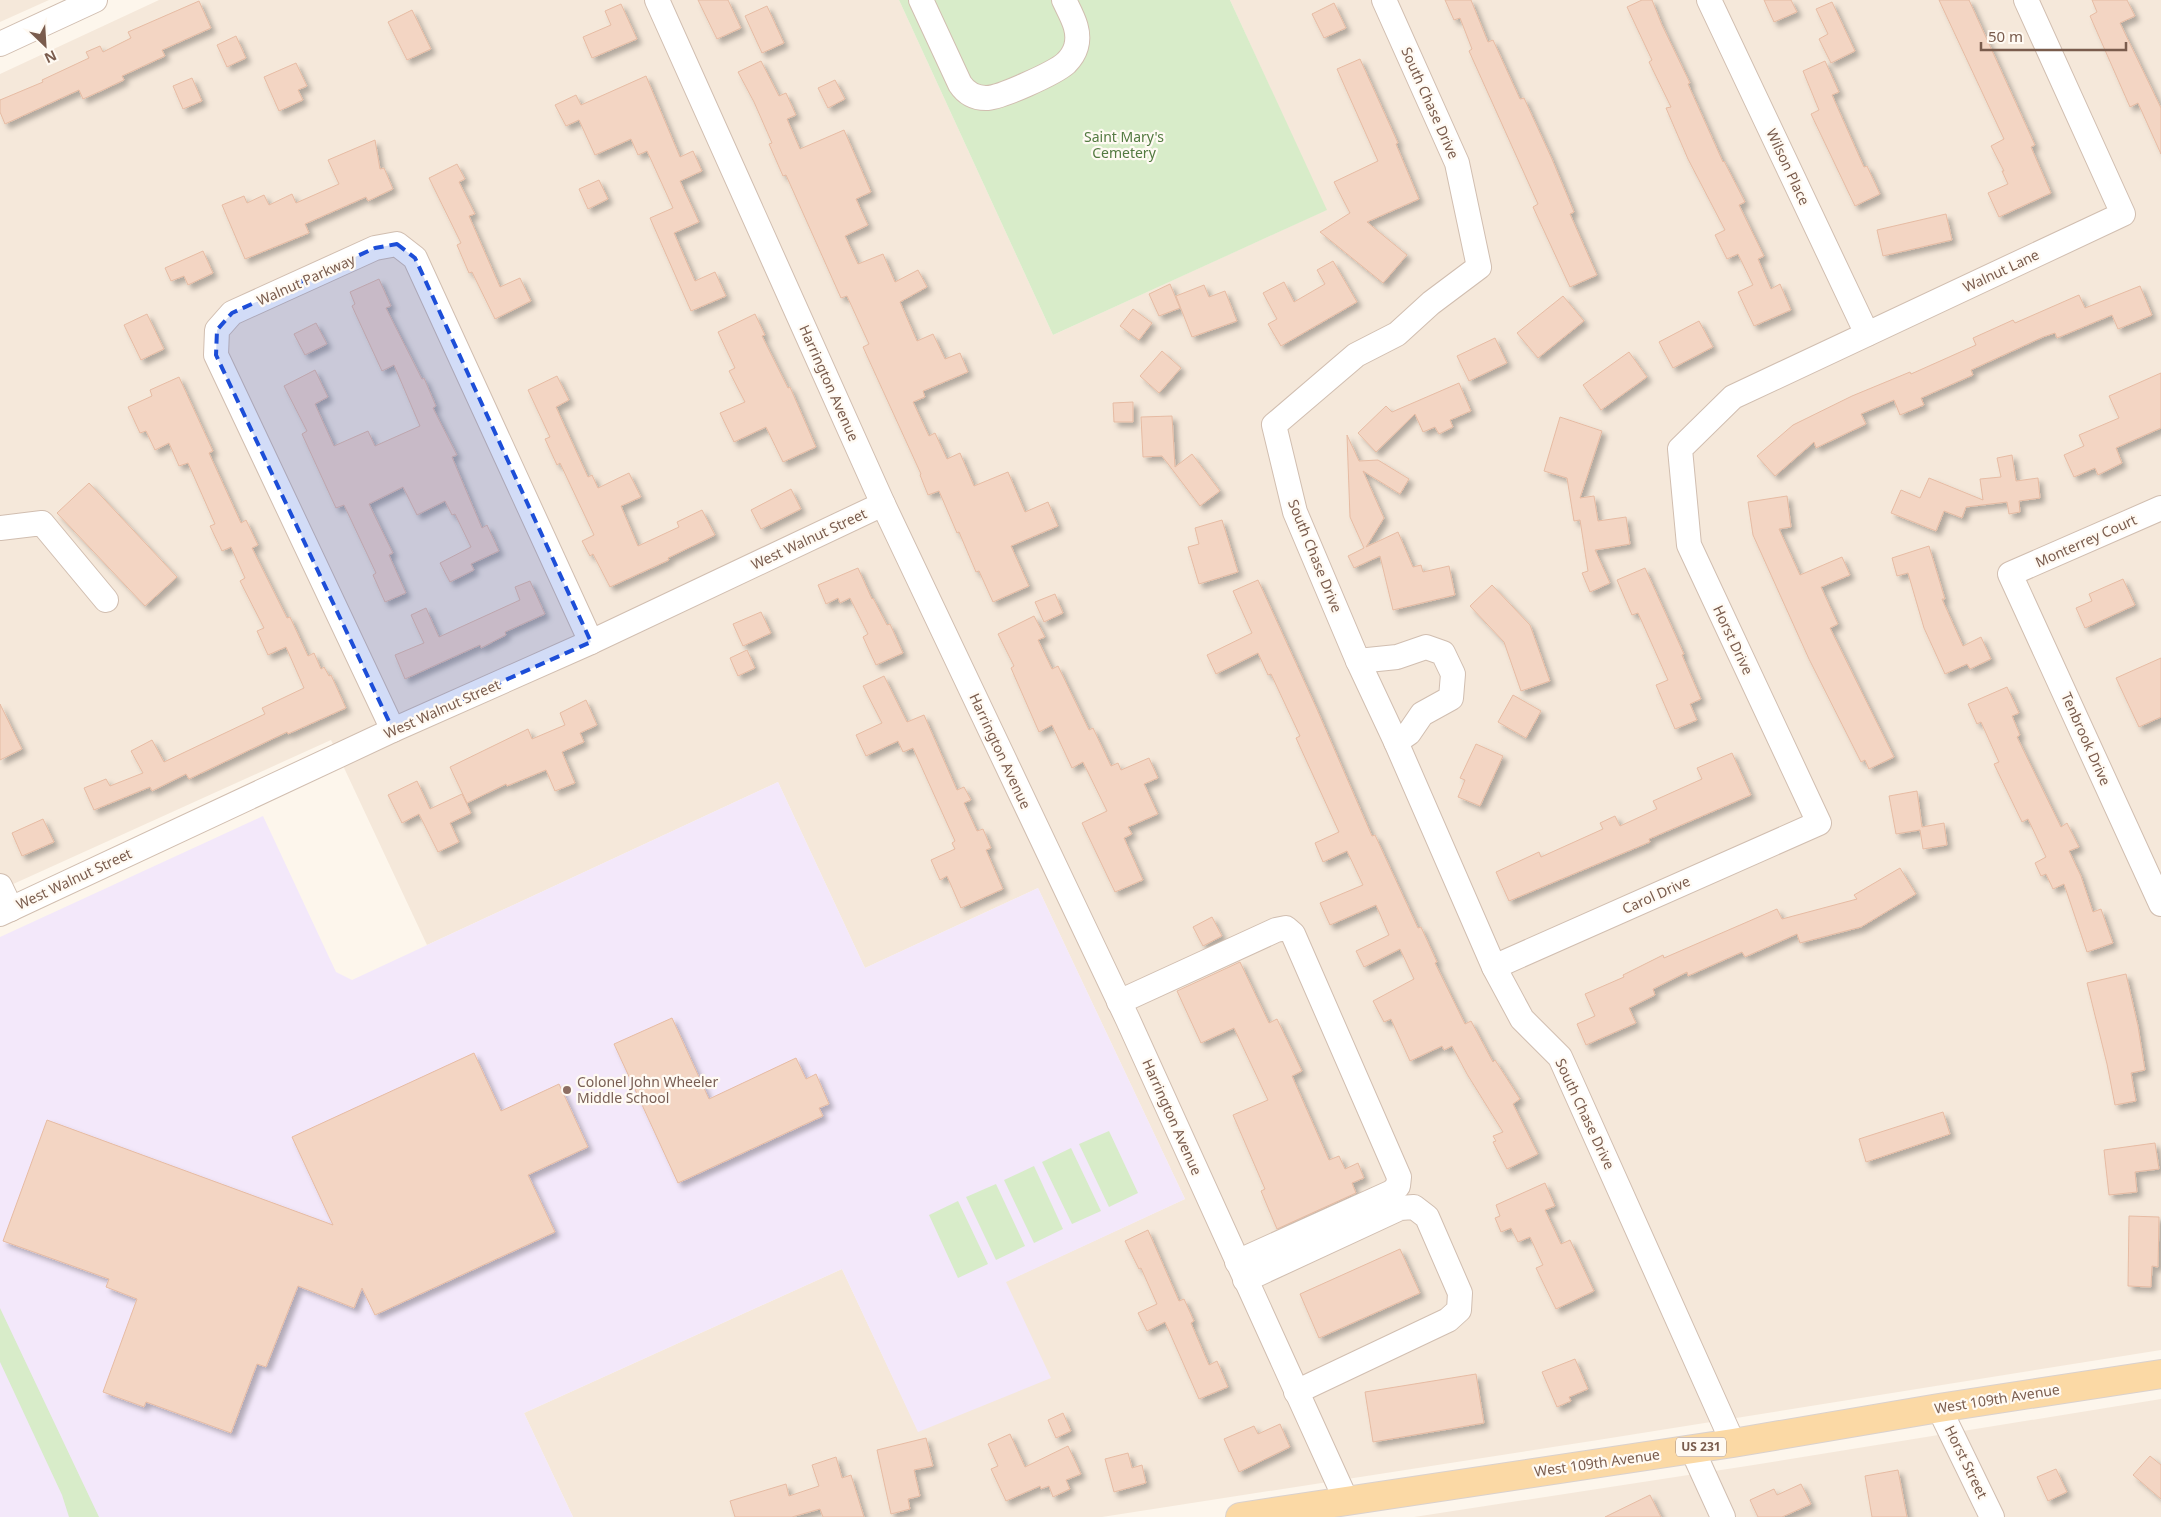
<svg xmlns="http://www.w3.org/2000/svg" width="2161" height="1517" viewBox="0 0 2161 1517" font-family="'Noto Sans',sans-serif">
<style>
.residential{fill:#f5e8da}
.education{fill:#f3e8fa}
.green{fill:#d8ecc9}
.building{fill:#f3d5c3;stroke:#e6bba3;filter:url(#shadow)}
.lines{fill:none;stroke-linecap:round;stroke-linejoin:round}
.minor-casing{stroke:#d1beb0;stroke-width:26}
.major-casing{stroke:#dad1cd;stroke-width:30}
.minor{stroke:#fff;stroke-width:24}
.major{stroke:#fbd9a5;stroke-width:28}
.marked{fill:#1d4ed8;fill-opacity:0.2;stroke:#1d4ed8;stroke-width:4;stroke-dasharray:10 6;stroke-linejoin:round}
.education-dot{fill:#8d6e63;stroke:#fffaf3;stroke-width:2}
.labels{text-anchor:middle;stroke-width:4.5;stroke-linejoin:round;paint-order:stroke}
.shield{fill:#fffaf3;stroke:#a28b7f;stroke-width:1}
.shield-label{font-size:12px;font-weight:bold;fill:#7a5c4d}
.street-label{font-size:14px;fill:#7a5c4d;stroke:#fffaf3}
.park-label{font-size:14px;fill:#537a41;stroke:#fffaf3}
.education-label{font-size:14px;fill:#785e54;stroke:#fffaf3;text-anchor:start}
</style>
<defs>
<filter id="shadow"><feDropShadow dx="4.5" dy="4.5" stdDeviation="2.5" flood-color="#0004"/></filter>
</defs>
<rect width="100%" height="100%" fill="#fdf6ec"/>
<!-- residential -->
<g class="residential">
<path d="M0 0H49L0 22Z"/>
<path d="M159 0H899L1053 335 1326 210 1230 0H2161V1350L1598 1440 1102 1517H573L524 1413 842 1269 918 1431 1005 1282 1185 1199 1038 888 865 968 778 782 427 945 331 740 0 890V74Z"/>
<path d="M2161 1399V1517H1414L1747 1466Z"/>
</g>
<!-- education -->
<path class="education" d="M778 782 865 968 1038 888 1185 1199 1006 1282 1051 1378 918 1432 842 1269 524 1413 573 1517H0V937L263 816 336 972 352 980Z"/>
<!-- green -->
<g class="green">
<path d="M899 0H1230L1327 210 1053 335Z"/>
<path d="M1109 1131 1138 1193 1109 1207 1079 1144Z"/>
<path d="M1071 1148 1101 1211 1072 1224 1042 1162Z"/>
<path d="M1034 1166 1063 1229 1034 1243 1004 1180Z"/>
<path d="M996 1184 1025 1246 996 1260 966 1197Z"/>
<path d="M958 1201 988 1264 958 1278 929 1215Z"/>
<path d="M0 1308 99 1517H69L62 1495 0 1362Z"/>
</g>
<!-- building -->
<g class="building">
<path d="M698 0H728L741 28 717 39Z"/>
<path d="M1445 0H1471L1488 42 1493 40 1520 99 1524 98 1552 159 1574 212 1570 214 1597 275 1570 287 1533 207 1538 204 1469 51 1472 49 1460 18 1454 20Z"/>
<path d="M1642 0H1652L1662 25 1690 83 1688 84 1723 162 1724 161 1745 202 1739 205 1764 256 1758 259 1771 289 1780 284 1791 310 1754 326 1738 292 1753 285 1738 254 1727 259 1715 235 1725 230 1688 159 1666 108 1671 107 1649 62 1652 60 1627 7Z"/>
<path d="M1764 0H1791L1797 12 1774 22Z"/>
<path d="M1939 0H1969L2035 145 2031 147 2051 193 1999 217 1988 193 2008 184 2002 171H2004L1991 146 2004 139Z"/>
<path d="M2092 0H2127L2135 16 2120 23 2161 108V154L2138 103 2130 107 2090 16 2097 12Z"/>
<path d="M199 1 211 28 162 50 165 56 122 76 124 80 103 90 83 99 79 90 5 124 0 112V100L43 82 42 80 89 58 86 52 100 46 103 52 131 38 128 32Z"/>
<path d="M1832 2 1855 51 1831 63 1819 39 1828 34 1816 9Z"/>
<path d="M1334 3 1346 28 1324 38 1312 14Z"/>
<path d="M621 4 637 39 592 58 583 37 611 25 605 11Z"/>
<path d="M767 6 784 43 762 53 745 16Z"/>
<path d="M412 10 431 49 407 60 388 22Z"/>
<path d="M236 36 246 58 227 67 217 45Z"/>
<path d="M1360 59 1398 143 1396 144 1419 199 1367 222 1407 255 1383 283 1320 232 1350 213 1334 182 1378 161 1337 69Z"/>
<path d="M761 61 779 96 786 93 796 115 787 119 800 149 844 130 871 192 856 199 868 225 845 236 858 264 883 254 895 282 918 270 927 287 900 302 917 341 933 334 945 359 960 353 968 372 923 391 925 397 913 402 929 436 935 433 947 459 960 453 974 486 1008 472 1025 512 1048 502 1058 526 1011 546 1029 586 993 602 979 571 976 572 959 532 957 533 939 491 928 495 920 475 921 474 863 347 869 344 847 296 841 298 786 175 783 176 769 144 772 143 754 102 738 72Z"/>
<path d="M1825 61 1839 92 1832 95 1864 167 1867 166 1880 194 1855 206 1811 114 1819 110 1803 71Z"/>
<path d="M296 63 307 86 298 90 303 100 279 111 264 77Z"/>
<path d="M646 76 680 157 693 151 702 171 680 181 699 222 674 233 695 281 715 272 726 296 691 311 650 218 673 208 647 151 638 155 631 139 595 155 579 120 566 126 555 105 576 95 581 105Z"/>
<path d="M192 78 202 101 183 109 173 86Z"/>
<path d="M835 80 845 99 828 108 818 88Z"/>
<path d="M375 140 380 169 384 168 393 189 368 201 366 197 305 224 309 233 245 259 222 205 244 196 247 203 264 195 269 205 292 194 296 203 339 184 328 160Z"/>
<path d="M457 164 465 179 459 182 475 214 469 216 500 287 520 278 531 301 495 319 472 272 469 273 457 245 461 243 429 178Z"/>
<path d="M599 180 608 199 588 209 579 189Z"/>
<path d="M1946 214 1952 240 1883 256 1877 230Z"/>
<path d="M203 251 213 273 188 285 184 276 171 281 165 268Z"/>
<path d="M1333 261 1357 302 1281 346 1268 324 1277 319 1263 293 1284 282 1294 302 1325 284 1317 270Z"/>
<path d="M379 279 391 306 386 308 422 379 424 378 436 406 433 408 457 455 452 457 482 528 487 525 499 551 471 564 474 570 450 582 440 563 471 547 455 514 452 515 445 501 417 515 403 487 369 504 393 553 389 555 406 593 385 602 373 575 376 573 344 505 336 508 302 434 307 431 284 386 315 370 328 397 315 404 334 446 368 431 375 446 420 426 394 365 382 371 352 306 355 304 350 292Z"/>
<path d="M1170 284 1180 308 1159 316 1149 294Z"/>
<path d="M1204 285 1209 297 1225 291 1237 321 1192 337 1176 296Z"/>
<path d="M2140 286 2152 315 2118 329 2112 315 2057 338 2055 333 2043 337 1971 370 1973 375 1921 398 1924 405 1900 415 1894 400 1861 414 1866 424 1816 448 1814 442 1775 476 1757 456 1793 425 1852 396 1910 372 1911 374 1976 345 1973 338 2013 320 2015 323 2079 295 2085 308Z"/>
<path d="M1563 296 1584 321 1538 358 1517 333Z"/>
<path d="M1133 309 1152 323 1139 340 1120 326Z"/>
<path d="M147 314 164 349 141 360 124 325Z"/>
<path d="M755 314 765 335 762 336 788 388 790 387 816 447 783 462 766 427 734 442 720 413 745 402 729 371 735 368 718 332Z"/>
<path d="M1699 321 1713 347 1673 368 1659 342Z"/>
<path d="M316 323 327 344 305 355 294 334Z"/>
<path d="M1495 338 1507 363 1469 381 1457 356Z"/>
<path d="M1162 351 1181 368 1159 393 1140 376Z"/>
<path d="M1629 352 1647 377 1601 410 1583 385Z"/>
<path d="M2161 373V428L2116 448 2122 463 2098 475 2095 468 2074 477 2064 455 2084 446 2079 435 2119 418 2109 396Z"/>
<path d="M557 376 569 400 556 407 588 477 592 475 598 488 629 473 641 497 621 506 638 546 679 527 677 522 702 510 715 535 668 558 669 560 610 587 593 554 590 556 582 541 594 535 560 463 557 465 545 439 550 437 528 390Z"/>
<path d="M179 377 213 451 209 453 241 523 246 520 258 545 252 548 287 618 290 617 308 656 314 653 321 669 324 667 329 676 331 675 346 708 288 734 287 732 189 779 186 774 152 791 150 787 94 810 84 788 106 779 110 786 143 773 131 751 152 740 164 762 265 714 262 708 304 688 286 647 268 655 257 631 264 628 240 581 245 578 231 547 222 551 210 526 215 524 188 463 179 466 169 443 155 450 146 431 140 433 128 407 152 396 150 390Z"/>
<path d="M1459 383 1471 411 1450 420 1453 427 1439 434 1435 427 1423 432 1415 414 1376 452 1358 433 1386 406 1392 412Z"/>
<path d="M1133 402V422H1114L1113 403Z"/>
<path d="M1172 416 1175 467 1192 454 1220 491 1200 506 1162 456 1143 457 1141 417Z"/>
<path d="M1560 417 1602 431 1580 498 1594 496 1598 521 1626 517 1630 544 1595 550 1610 583 1590 592 1582 573 1588 571 1580 520 1574 521 1567 478 1544 471Z"/>
<path d="M1347 435 1359 461 1378 460 1409 479 1400 494 1363 471 1384 518 1366 547 1398 532 1413 567 1421 565 1423 572 1449 566 1455 595 1393 610 1380 556 1354 568 1348 556 1364 548 1350 517Z"/>
<path d="M2012 455 2016 481 2038 478 2040 498 2019 501 2020 512 2009 514 2007 502 1966 507 1962 518 1944 511 1936 531 1891 513 1901 490 1920 498 1929 478 1983 500 1980 479 2001 477 1997 458Z"/>
<path d="M89 483 177 577 145 606 57 513Z"/>
<path d="M791 489 801 509 761 529 751 510Z"/>
<path d="M1787 496 1791 527 1779 529 1800 575 1842 557 1850 575 1821 587 1838 624 1830 628 1894 757 1869 769 1865 760 1861 762 1809 659 1753 535 1748 502Z"/>
<path d="M1222 520 1238 572 1199 584 1188 547 1199 544 1195 528Z"/>
<path d="M1929 546 1945 599H1942L1963 646 1981 637 1991 659 1970 669 1967 664 1945 674 1924 628 1908 573 1897 576 1892 558Z"/>
<path d="M858 568 872 599 873 598 887 625 890 624 903 653 876 665 863 637 868 634 850 598 840 603 838 598 826 604 818 585Z"/>
<path d="M1645 568 1684 654 1682 655 1701 699 1690 704 1697 720 1675 729 1656 685 1668 680 1638 613 1632 615 1617 580Z"/>
<path d="M2123 579 2135 605 2085 628 2076 608 2092 601 2089 594Z"/>
<path d="M1258 580 1316 707 1372 836 1375 835 1418 928 1421 927 1437 962 1435 963 1465 1024 1471 1021 1493 1062 1495 1060 1520 1099 1513 1104 1538 1154 1507 1169 1493 1142 1496 1141 1493 1136 1503 1132 1467 1074 1452 1046 1444 1050 1442 1046 1410 1061 1391 1019 1384 1022 1373 1001 1414 979 1400 949 1364 967 1356 951 1389 935 1376 905 1330 925 1320 903 1363 885 1347 851 1323 862 1315 843 1339 832 1296 738 1300 736 1271 674 1268 675 1258 653 1216 674 1207 655 1252 633 1233 591Z"/>
<path d="M530 581 545 614 505 632 506 635 481 648 480 645 405 679 395 655 424 643 411 615 426 608 439 637 520 600 515 587Z"/>
<path d="M1492 585 1530 625 1550 681 1521 691 1504 642 1470 606Z"/>
<path d="M1055 594 1063 613 1044 622 1035 602Z"/>
<path d="M761 612 771 633 743 646 733 624Z"/>
<path d="M1034 616 1045 637 1038 640 1052 669 1058 666 1089 730 1093 728 1111 766 1118 763 1121 770 1149 758 1158 778 1144 784 1158 814 1128 827 1132 834 1124 838 1143 880 1115 892 1082 823 1107 811 1083 762 1072 768 1052 725 1039 732 1011 668 1014 666 998 634Z"/>
<path d="M747 650 755 668 738 676 730 658Z"/>
<path d="M2161 658V717L2139 727 2116 678Z"/>
<path d="M884 676 907 722 924 715 957 790 964 787 971 800 964 803 977 831 983 829 991 848 986 850 1003 889 961 908 947 876 940 880 931 860 955 849 952 843 955 841 913 748 903 752 898 741 866 756 856 735 882 723 863 686Z"/>
<path d="M2007 687 2019 713 2012 716 2020 735 2017 737 2061 827 2067 823 2079 847 2069 851 2081 876 2093 912 2101 909 2113 943 2087 952 2064 884 2053 889 2046 874 2041 876 2035 863 2046 857 2028 819 2022 822 1994 764 1999 762 1981 722 1977 724 1968 704Z"/>
<path d="M1513 695 1541 711 1526 738 1498 722Z"/>
<path d="M586 700 597 725 580 733 584 742 562 752 575 783 555 791 546 770 507 786 506 784 467 803 450 767 528 729 532 739 565 725 560 713Z"/>
<path d="M0 704 22 749 0 760Z"/>
<path d="M1476 744 1503 756 1480 806 1458 797 1465 780 1460 778Z"/>
<path d="M1732 753 1751 795 1649 839 1650 842 1509 901 1496 872 1539 852 1541 857 1603 829 1600 823 1615 816 1620 826 1657 809 1653 801 1702 779 1697 768Z"/>
<path d="M417 781 430 809 462 794 471 813 450 823 459 842 438 852 419 814 402 823 388 795Z"/>
<path d="M1917 791 1922 827 1944 823 1947 845 1923 849 1920 830 1896 834 1889 796Z"/>
<path d="M43 819 54 842 22 856 12 833Z"/>
<path d="M1900 868 1916 894 1861 927 1800 943 1797 934 1745 957 1742 952 1688 976 1687 972 1653 989 1655 995 1629 1008 1636 1023 1586 1045 1577 1024 1595 1016 1585 994 1624 977 1623 975 1663 955 1664 958 1777 909 1782 919 1857 899 1854 895Z"/>
<path d="M1212 917 1222 936 1203 946 1193 927Z"/>
<path d="M1240 962 1269 1023 1277 1019 1302 1071 1292 1076 1329 1160 1339 1156 1345 1169 1358 1163 1364 1178 1352 1183 1356 1193 1277 1229 1261 1191 1265 1189 1233 1115 1268 1100 1234 1028 1201 1043 1177 991Z"/>
<path d="M2126 974 2138 1026 2145 1070 2131 1073 2136 1101 2115 1105 2107 1064 2087 983Z"/>
<path d="M672 1018 709 1099 796 1058 806 1079 816 1074 829 1104 819 1108 823 1116 678 1183 614 1044Z"/>
<path d="M474 1053 501 1111 559 1084 588 1147 528 1175 555 1232 375 1315 362 1288 354 1308 298 1286 266 1367 257 1364 231 1433 146 1402 144 1407 103 1392 137 1299 106 1287 109 1279 3 1241 47 1120 333 1225 292 1137Z"/>
<path d="M1943 1112 1950 1134 1866 1162 1859 1139Z"/>
<path d="M2155 1143 2159 1169 2135 1172 2137 1192 2109 1195 2104 1150Z"/>
<path d="M1545 1183 1555 1206 1545 1210 1561 1244 1570 1240 1594 1291 1556 1309 1536 1268 1543 1265 1530 1237 1518 1242 1511 1228 1501 1232 1495 1218 1500 1216 1496 1205Z"/>
<path d="M2129 1216 2159 1217 2158 1267 2152 1266 2151 1287 2128 1286Z"/>
<path d="M1148 1230 1179 1301 1184 1299 1194 1321 1191 1323 1209 1365 1217 1361 1228 1387 1199 1399 1165 1322 1147 1331 1138 1313 1157 1304 1141 1268 1139 1269 1125 1241Z"/>
<path d="M1400 1249 1420 1293 1319 1338 1300 1294Z"/>
<path d="M1575 1359 1588 1389 1569 1397 1571 1401 1557 1407 1542 1372Z"/>
<path d="M1476 1374 1484 1423 1373 1442 1365 1392Z"/>
<path d="M1063 1413 1071 1431 1056 1438 1048 1420Z"/>
<path d="M1280 1424 1290 1447 1239 1472 1224 1439 1254 1426 1258 1434Z"/>
<path d="M1010 1434 1025 1467 1068 1446 1081 1474 1066 1480 1070 1489 1053 1497 1049 1486 1041 1489 1040 1486 1006 1501 991 1469 998 1466 988 1444Z"/>
<path d="M926 1438 933 1466 914 1470 920 1496 908 1499 910 1509 891 1514 877 1450Z"/>
<path d="M1128 1453 1132 1468 1142 1465 1146 1483 1114 1492 1105 1459Z"/>
<path d="M2150 1456 2161 1465V1499L2133 1475Z"/>
<path d="M836 1457 842 1478 851 1475 864 1517H823L820 1509 792 1517H735L730 1501 786 1484 789 1496 819 1486 812 1465Z"/>
<path d="M2056 1469 2067 1492 2048 1501 2037 1477Z"/>
<path d="M1898 1470 1907 1517H1872L1865 1476Z"/>
<path d="M1801 1484 1811 1504 1782 1517H1758L1750 1500 1774 1489 1777 1495Z"/>
<path d="M1650 1495 1661 1517H1605Z"/>
</g>
<g class="lines">
<defs>
<g id="minor">
<path d="M657 0 883 504 1128 1020 1346 1500"/>
<path d="M921 0 960 84C966 93 974 98 986 98 1000 98 1055 73 1066 63 1071 58 1074 54 1076 47 1081 30 1071 15 1064 0"/>
<path d="M1384 0 1457 163 1479 267 1431 303 1397 334 1356 355 1274 425 1295 512 1358 661 1396 742 1494 967 1522 1019 1560 1057 1733 1443"/>
<path d="M1709 0 1867 334"/>
<path d="M0 44 95 0"/>
<path d="M2161 508 2010 574 2161 904"/>
<path d="M0 528 42 523 106 600"/>
<path d="M1358 661 1397 657 1426 647 1443 653 1453 674 1451 698 1422 714 1409 733 1396 742"/>
<path d="M393 730 216 355 217 330 232 313 375 248 397 244 415 258 591 642"/>
<path d="M0 886 11 909"/>
<path d="M0 914 393 730 591 642 883 504"/>
<path d="M1494 967 1819 823 1689 545 1680 449 1733 397 2123 214 2026 0"/>
<path d="M1119 1002 1276 930 1286 928 1293 934 1399 1177 1398 1186 1392 1192 1237 1262"/>
<path d="M1245 1280 1400 1208 1414 1207 1427 1217 1460 1293 1459 1310 1448 1320 1296 1392"/>
<path d="M1939 1408 1992 1517"/>
<path d="M1692 1449 1723 1517"/>
</g>
<path id="major" d="M1240 1517 1733 1443 1939 1408 2161 1374"/>
</defs>
<!-- minor casing -->
<use href="#minor" class="minor-casing"/>
<!-- major casing -->
<use href="#major" class="major-casing"/>
<!-- minor -->
<use href="#minor" class="minor"/>
<!-- major -->
<use href="#major" class="major"/>
</g>
<!-- marked area -->
<path class="marked" d="M397 244 415 258 591 642 393 730 216 355 217 330 232 313 375 248Z"/>
<!-- markers -->
<circle class="education-dot" cx="567" cy="1090" r="5"/>
<g class="labels">
<!-- shield labels -->
<rect class="shield" x="1676" y="1437.5" width="50" height="19" rx="4"/>
<g class="shield-label">
<text x="1701" y="1451">US 231</text>
</g>
<!-- street labels -->
<g class="street-label">
<text transform="translate(1430 103) rotate(66)" y="5">South Chase Drive</text>
<text transform="translate(1788 167) rotate(65)" y="5">Wilson Place</text>
<text transform="translate(2001 271) rotate(-25)" y="5">Walnut Lane</text>
<text transform="translate(306 280) rotate(-24)" y="5">Walnut Parkway</text>
<text transform="translate(829 383) rotate(66)" y="5">Harrington Avenue</text>
<text transform="translate(809 539) rotate(-25)" y="5">West Walnut Street</text>
<text transform="translate(2086 541) rotate(-24)" y="5">Monterrey Court</text>
<text transform="translate(1315 556) rotate(68)" y="5">South Chase Drive</text>
<text transform="translate(1733 640) rotate(65)" y="5">Horst Drive</text>
<text transform="translate(442 709) rotate(-24)" y="5">West Walnut Street</text>
<text transform="translate(2086 739) rotate(66)" y="5">Tenbrook Drive</text>
<text transform="translate(1000 751) rotate(65)" y="5">Harrington Avenue</text>
<text transform="translate(74 879) rotate(-25)" y="5">West Walnut Street</text>
<text transform="translate(1656 895) rotate(-24)" y="5">Carol Drive</text>
<text transform="translate(1585 1114) rotate(65)" y="5">South Chase Drive</text>
<text transform="translate(1172 1117) rotate(66)" y="5">Harrington Avenue</text>
<text transform="translate(1997 1399) rotate(-9)" y="5">West 109th Avenue</text>
<text transform="translate(1966 1462) rotate(64)" y="5">Horst Street</text>
<text transform="translate(1597 1463) rotate(-8)" y="5">West 109th Avenue</text>
</g>
<!-- park labels -->
<g class="park-label">
<text x="1124" y="142">Saint Mary's<tspan x="1124" dy="16">Cemetery</tspan></text>
</g>
<!-- education labels -->
<g class="education-label">
<text x="577" y="1087">Colonel John Wheeler<tspan x="577" dy="16">Middle School</tspan></text>
</g>
</g>
<!-- north arrow -->
<g transform="translate(45 45) rotate(155)" stroke="#fffaf3" stroke-width="4" paint-order="stroke">
<path d="M0-4L9 19L0 12L-9 19Z" fill="#7a5c4d"/>
<text y="-8" font-size="14" font-weight="bold" text-anchor="middle" fill="#7a5c4d">N</text>
</g>
<!-- scale -->
<path d="M1981 42v8h145v-8" fill="none" stroke="#7a5c4d" stroke-width="2.5"/>
<text x="1988" y="42" font-size="15" fill="#7a5c4d" stroke="#fffaf3" stroke-width="4" paint-order="stroke">50 m</text>
</svg>
